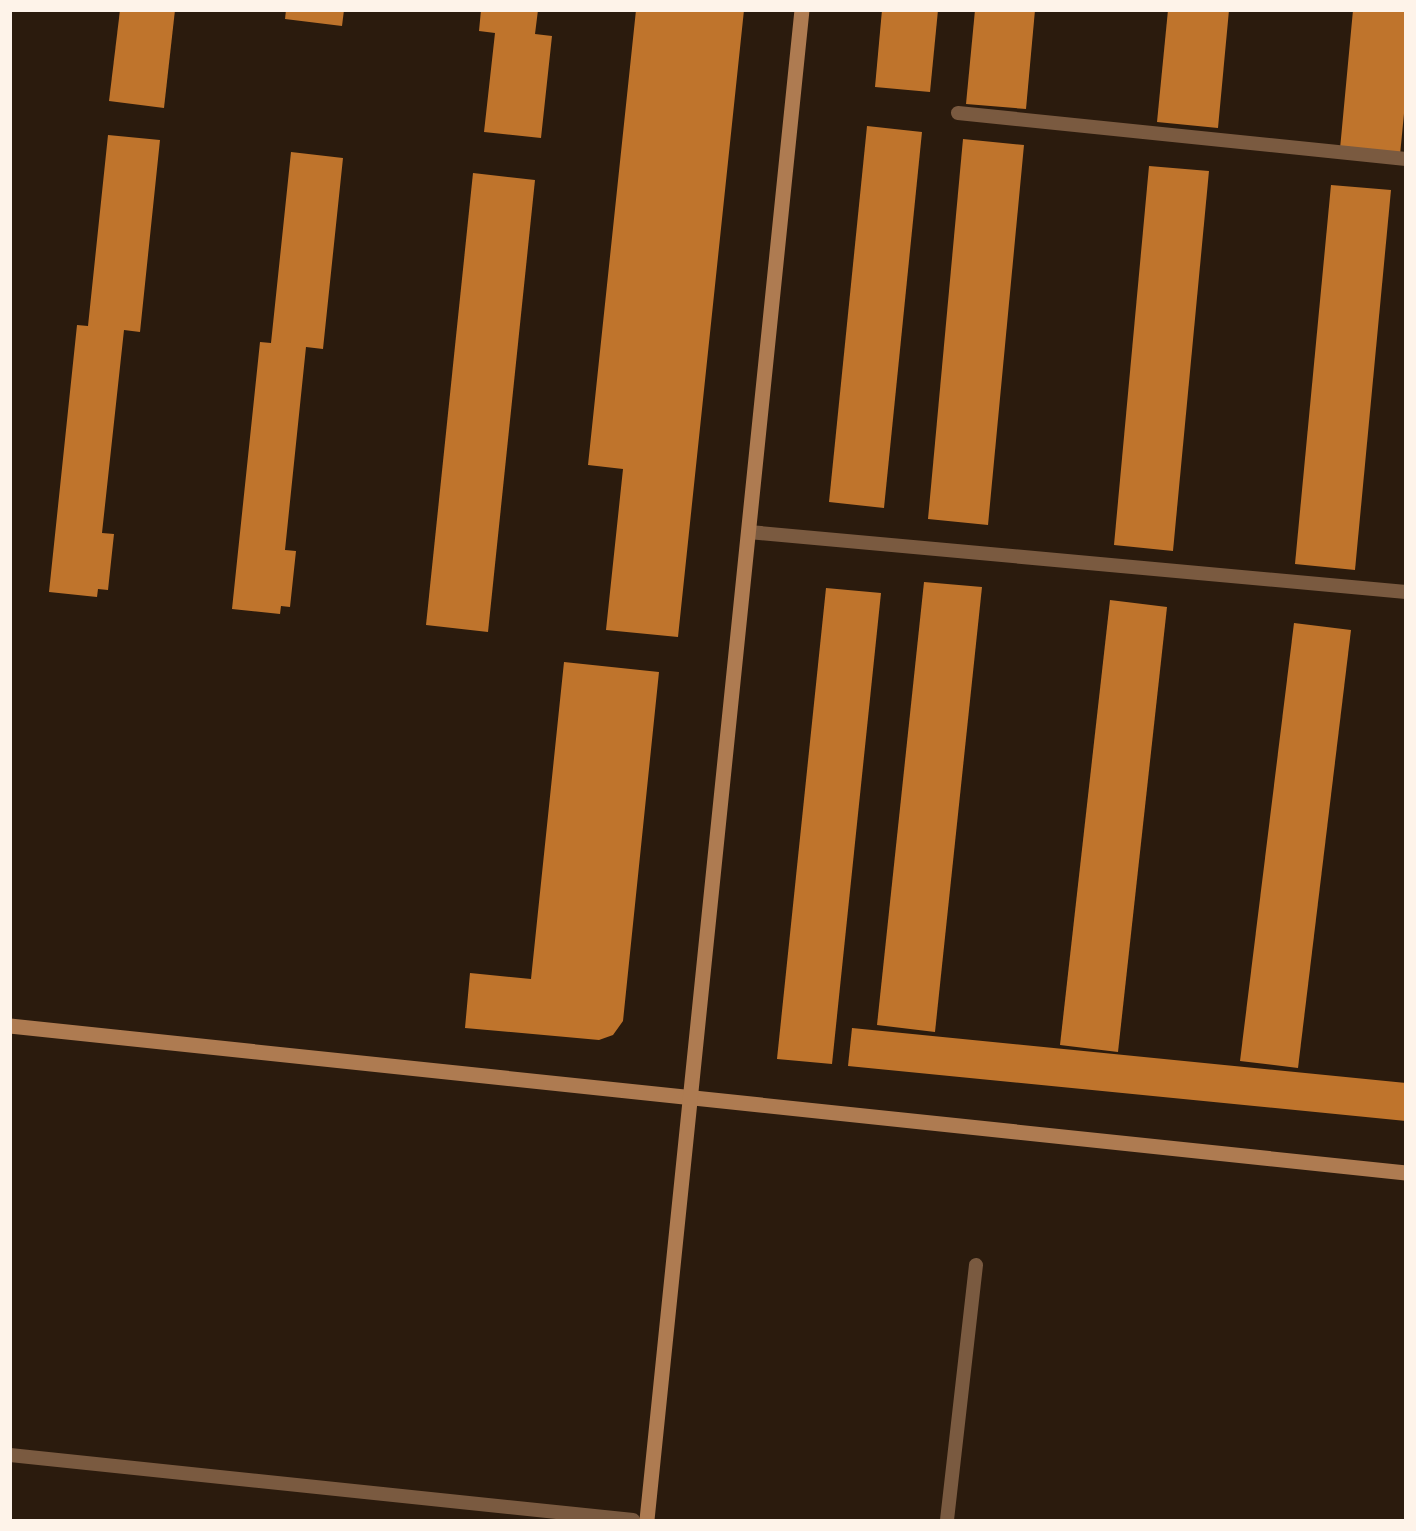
<svg xmlns="http://www.w3.org/2000/svg" width="1416" height="1531" viewBox="0 0 1416 1531" font-family="Karla,sans-serif">
<style>
.building{fill:#bf742c}
.lines{fill:none;stroke-linecap:round;stroke-linejoin:round}
.lane{stroke:#7a5a40;stroke-width:14}
.secondary{stroke:#ae7b51;stroke-width:15}
</style>
<rect width="100%" height="100%" fill="#2b1b0d"/>
<!-- building -->
<g class="building">
<path d="M120 10H175L164 108 109 101Z"/>
<path d="M286 10H344L342 26 285 19Z"/>
<path d="M481 10H538L535 34 552 36 541 138 484 132 495 33 479 31Z"/>
<path d="M636 10H744L678 637 606 630 623 469 588 465Z"/>
<path d="M882 10H938L930 92 875 87Z"/>
<path d="M975 10H1035L1026 109 966 104Z"/>
<path d="M1168 10H1229L1218 128 1157 122Z"/>
<path d="M1353 10H1406V93L1400 155 1340 149Z"/>
<path d="M867 126 922 132 884 508 829 502Z"/>
<path d="M108 135 160 140 140 332 124 330 102 533 114 534 108 590 98 589 97 597 49 592 77 325 88 326Z"/>
<path d="M963 139 1024 145 988 525 928 519Z"/>
<path d="M291 152 343 158 323 349 306 347 285 550 296 551 290 607 281 606 280 614 232 609 260 342 271 343Z"/>
<path d="M1149 166 1209 171 1173 551 1114 545Z"/>
<path d="M473 173 535 180 488 632 426 625Z"/>
<path d="M1331 185 1391 190 1355 570 1295 564Z"/>
<path d="M924 582 982 587 935 1032 877 1025Z"/>
<path d="M826 588 881 593 832 1064 777 1059Z"/>
<path d="M1110 600 1167 607 1118 1052 1060 1045Z"/>
<path d="M1294 623 1351 630 1298 1068 1240 1061Z"/>
<path d="M564 662 659 672 623 1021 613 1035 599 1040 465 1028 470 973 531 979Z"/>
<path d="M852 1028 1406 1083V1121L848 1066Z"/>
</g>
<g class="lines">
<!-- lane -->
<g class="lane">
<path d="M958 113 1406 159"/>
<path d="M749 532 1406 592"/>
<path d="M10 1455 633 1520"/>
<path d="M947 1520 976 1265"/>
</g>
<!-- secondary -->
<g class="secondary">
<path d="M10 1026 1406 1173"/>
<path d="M647 1520 802 10"/>
</g>
</g>
<!-- border -->
<rect width="1416" height="1531" fill="none" stroke="#fef3e9" stroke-width="24"/>
</svg>
